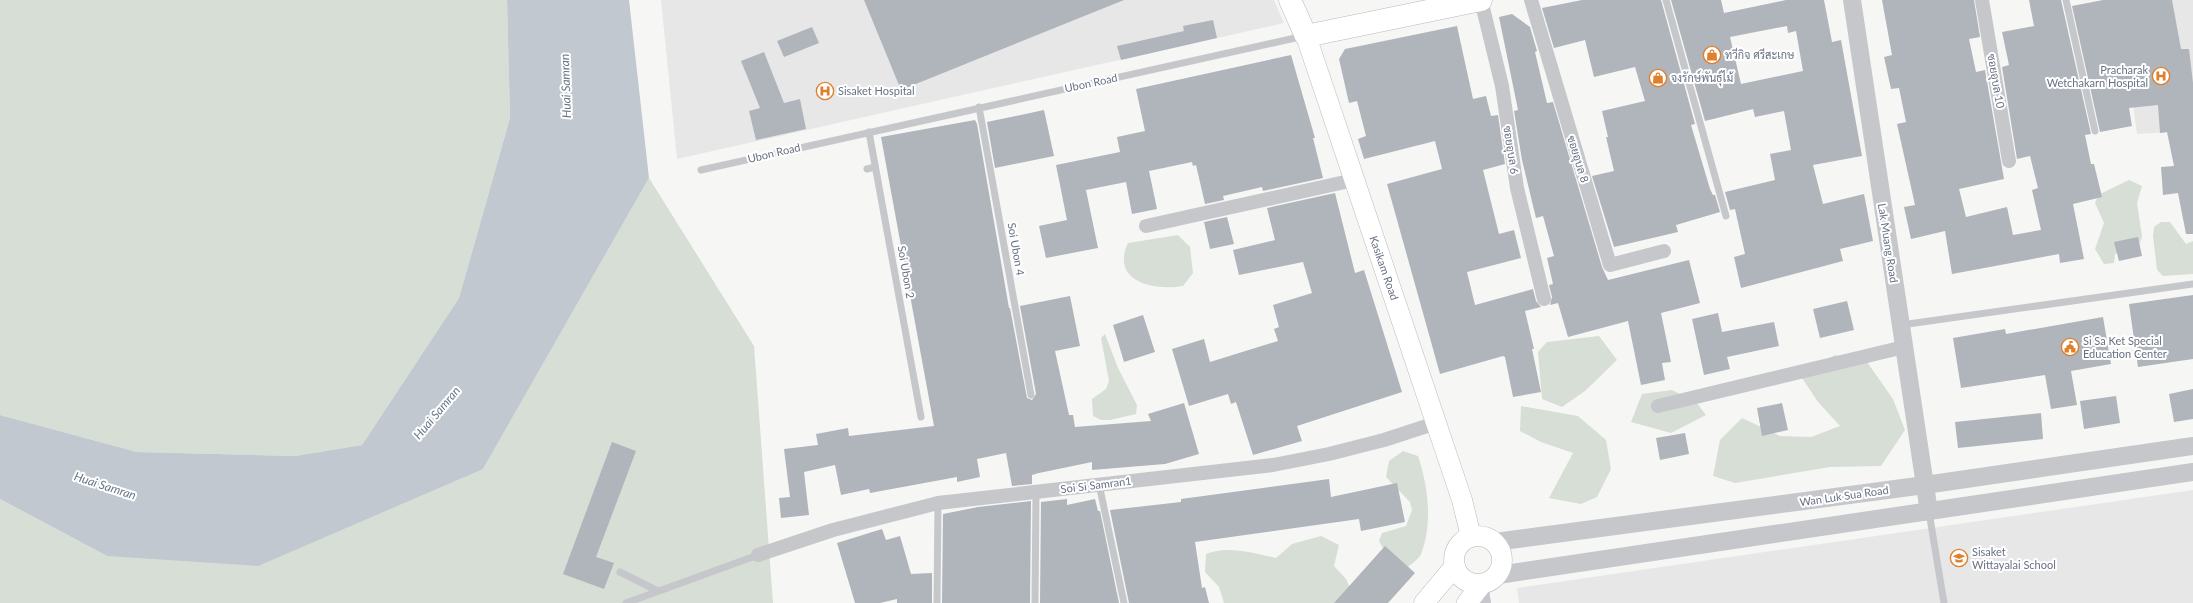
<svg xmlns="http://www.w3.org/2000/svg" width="2193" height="603" viewBox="0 0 2193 603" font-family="Lato,Sarabun,sans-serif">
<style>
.built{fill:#e7e7e7}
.green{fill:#d6ded5}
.water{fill:#c2c8cf}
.building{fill:#b0b4bb;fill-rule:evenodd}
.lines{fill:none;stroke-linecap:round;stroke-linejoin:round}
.secondary-casing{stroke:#b7bac0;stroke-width:21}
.primary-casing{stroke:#b8babf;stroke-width:23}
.service{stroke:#c5c7cb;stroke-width:7}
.minor{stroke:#c5c7cb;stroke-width:14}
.tertiary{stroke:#c5c7cb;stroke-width:18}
.secondary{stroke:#fff;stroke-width:20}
.primary{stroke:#fff;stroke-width:22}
.labels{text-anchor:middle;stroke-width:4;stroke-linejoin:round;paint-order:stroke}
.poi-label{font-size:11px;fill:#677084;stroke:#fff;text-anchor:start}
.street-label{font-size:11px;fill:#677084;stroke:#fff}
.water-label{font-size:12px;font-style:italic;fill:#687787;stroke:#fff}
</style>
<rect width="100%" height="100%" fill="#f6f7f4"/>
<!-- built -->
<g class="built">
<path d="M661 0H1274L1284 23 677 159Z"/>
<path d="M2118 0H2193V131L2137 134Z"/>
<path d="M2193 490V603H1519L1517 588Z"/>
</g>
<!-- green -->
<g class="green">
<path d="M0 0H507L510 118 459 298 362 445 295 456 137 452 0 415Z"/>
<path d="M649 178 754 346 773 603H0V499L107 556 483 469Z"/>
<path d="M2129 180 2142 186 2137 203 2142 237 2139 245 2115 254 2114 263 2104 264 2095 249 2104 223 2095 203 2098 195Z"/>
<path d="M2161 222H2170L2186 244 2193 241V274L2163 276 2157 270 2153 236 2154 227Z"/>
<path d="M1178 235 1190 247 1193 273 1183 286C1154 291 1110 282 1128 243Z"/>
<path d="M1105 334 1118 368 1137 405 1136 414 1110 420H1101L1093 416 1092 399 1106 389 1109 381 1101 338Z"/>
<path d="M1599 336 1617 360 1585 391 1562 407 1542 399 1538 352 1547 342Z"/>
<path d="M1835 355 1867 362 1893 399 1905 430 1881 466 1830 467 1735 483 1713 476 1720 440 1742 418 1780 436 1811 437 1840 426 1818 402 1800 375Z"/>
<path d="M1672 390 1696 402 1706 415 1671 433 1631 422 1642 394Z"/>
<path d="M1521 406 1578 416 1606 440 1611 469 1597 497 1581 504 1549 498 1573 453 1541 442 1520 431Z"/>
<path d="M1403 451 1418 456C1428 485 1433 524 1421 554 1419 559 1412 563 1408 567L1391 563 1379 541 1382 533 1406 526 1412 510 1410 502 1386 477 1389 461Z"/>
<path d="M1321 536 1339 545 1334 566 1346 579 1352 592 1338 603H1224L1219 587 1205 572 1206 554C1227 545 1254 553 1276 558L1292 544Z"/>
</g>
<!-- water -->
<path class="water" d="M507 0H629L649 178 483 469 258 566 107 556 0 499V415L137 452 295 456 362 445 459 298 510 118Z"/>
<!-- building -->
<g class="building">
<path d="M864 0H1124L901 90Z"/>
<path d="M1582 0H1661L1695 124 1691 125 1710 189 1713 195H1715L1720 212 1676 225 1678 232 1614 247 1592 176 1614 171 1606 137H1608L1602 111 1645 101 1635 67 1594 77 1585 40 1554 48 1542 8Z"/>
<path d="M1671 0H1721L1724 13 1786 0H1824L1832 42 1841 40 1862 156 1813 165 1823 204 1864 194 1873 241 1840 249 1843 261 1741 288 1734 257 1745 254 1735 209 1730 210 1725 192 1775 180 1770 154 1791 150 1784 111 1755 117 1753 109 1705 121ZM1787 26 1788 33 1796 31 1803 71 1741 84 1730 37Z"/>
<path d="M1882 0H1974L1980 37 1969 39 1976 72 1985 70 2004 179 1959 189 1966 217 2007 207 2013 235 2041 230 2032 190 2038 188 2030 156 2017 159 2002 67 2009 65 2002 32 2034 26 2029 0H2061L2091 134 2085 135 2091 164H2094L2102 197 2073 204 2084 259 2060 263 2059 254 1952 274 1945 231 1911 239 1904 207 1915 205 1897 124 1906 122 1899 88 1891 89 1884 57 1892 55Z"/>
<path d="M2103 0H2172L2181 49H2189L2193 83V234H2186L2178 193 2163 195 2161 167 2174 166 2167 132 2160 133 2158 105 2129 108 2132 126 2100 132 2072 6Z"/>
<path d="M1512 14 1530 27 1537 51 1535 52 1547 103 1553 102 1602 267 1608 280 1689 260 1700 303 1661 313 1671 362 1662 363 1665 380 1641 385 1628 321 1568 337 1558 303 1550 305 1552 297 1549 285 1553 284 1547 258 1554 256 1543 216 1536 218 1522 160 1514 111 1518 110 1499 17Z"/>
<path d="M1213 20 1217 38 1121 60 1117 46 1184 31 1183 26Z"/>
<path d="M1457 26 1473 99 1486 96 1491 116 1498 115 1505 164 1483 170 1499 234 1514 230 1521 258 1467 272 1475 305 1533 289 1536 301 1541 307 1525 311 1534 349H1532L1541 392 1513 397 1505 357 1503 356 1440 374 1387 184 1442 169 1435 141 1364 159 1358 139 1366 136 1357 101 1349 103 1339 59 1345 49Z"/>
<path d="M812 27 819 43 784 57 777 41Z"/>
<path d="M764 52 784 103 800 99 806 129 756 140 749 111 760 108 741 61Z"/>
<path d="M1291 55 1315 138H1313L1323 178 1263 191 1262 187 1223 196 1224 200 1205 204 1196 165 1193 166 1192 162 1149 171 1157 209 1132 214 1126 182 1086 190 1098 248 1046 258 1039 226 1067 220 1056 165 1120 152 1117 137 1145 131 1136 89Z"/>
<path d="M1044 110 1054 156 995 168 987 122Z"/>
<path d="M975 120 977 124 1009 308H1010L1027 398 1032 400 1036 394 1020 306 1070 296 1080 346 1055 351 1069 415H1073L1075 427 1151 421 1148 414 1184 403 1199 454 1165 464 1092 470V462L1039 473 1032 475V484L1012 486 1006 453 977 459 980 477 957 482V477L870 493 869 489 841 495 835 465 804 472 809 515 781 518 779 498 790 497 784 449 818 445 816 434 848 428 849 436 934 426 881 137Z"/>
<path d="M1335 193 1355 273 1364 270 1402 392 1297 426 1302 441 1253 455 1236 402 1231 404 1228 394 1189 406 1172 349 1204 339 1210 362 1278 341 1274 329 1279 327 1273 305 1312 293 1303 262 1239 275 1233 250 1275 240 1267 208Z"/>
<path d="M1227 217 1234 244 1210 249 1204 222Z"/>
<path d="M2138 237 2142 256 2119 261 2114 242Z"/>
<path d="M2193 295V359L2138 367 2129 304Z"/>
<path d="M1847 301 1854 330 1820 338 1813 309Z"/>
<path d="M1718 313 1722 332 1774 322 1779 346 1727 357 1730 369 1704 375 1692 319Z"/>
<path d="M1143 315 1155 352 1124 362 1113 325Z"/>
<path d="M2103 317 2111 364 2071 371 2077 405 2051 409 2045 375 1961 388 1953 338 2005 329 2006 334Z"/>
<path d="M2193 389V419L2174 422 2169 394Z"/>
<path d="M2116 396 2120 423 2084 429 2080 401Z"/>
<path d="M1782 403 1788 430 1762 436 1757 408Z"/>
<path d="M2041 413 2043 439 1958 448 1955 422Z"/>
<path d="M1685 433 1689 454 1660 460 1656 438Z"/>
<path d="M612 442 636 451 596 557 614 563 604 589 563 574Z"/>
<path d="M1329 479 1331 497 1397 483 1405 522 1361 531 1359 519 1195 542 1202 588 1205 587 1209 603H1129L1110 510 1181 502V499Z"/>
<path d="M1067 499V505L1095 499 1098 511H1100L1119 603H1040L1041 502Z"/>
<path d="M1031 501 1030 603H942L943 514 978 507Z"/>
<path d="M882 529 886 540 900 536 911 574 932 573V603H897V599L880 603H855L837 543Z"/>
<path d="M1385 546 1415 573 1388 603H1334Z"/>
</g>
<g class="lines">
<defs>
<g id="secondary">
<path d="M1306 36 1462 500 1471 537"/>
<circle cx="1478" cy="560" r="24"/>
<path d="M1424 603 1455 566"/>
<path d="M1467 603 1481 585"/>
</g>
<path id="primary" d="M1290 0 1306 36 1481 0"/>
</defs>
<!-- secondary casing -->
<use href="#secondary" class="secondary-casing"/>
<!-- primary casing -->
<use href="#primary" class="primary-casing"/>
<!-- service -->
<g class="service">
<path d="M1666 0 1726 216"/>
<path d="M2066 0 2095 131"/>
<path d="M979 107 1031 395"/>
<path d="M869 132 921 417"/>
<path d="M867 169 875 167"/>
<path d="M701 170 1304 36"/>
<path d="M1901 325 2193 284"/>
<path d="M1099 484 1124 603"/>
<path d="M1929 512 1944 603"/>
<path d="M620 572 658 591"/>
<path d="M626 603 758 555"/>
<path d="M937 603 938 503"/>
<path d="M1035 603 1036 492"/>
</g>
<!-- minor -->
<g class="minor">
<path d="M1481 0 1502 86 1517 188 1544 299"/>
<path d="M1531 0 1610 265 1664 251"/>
<path d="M1982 0 2009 161"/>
<path d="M1146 226 1354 180"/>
<path d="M1658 406 1904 347"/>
<path d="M758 555 833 530 938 503 1273 465 1329 454 1384 440 1436 423"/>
<path d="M1481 585 1484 603"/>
</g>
<!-- tertiary -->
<g class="tertiary">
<path d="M1852 0 1929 512"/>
<path d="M1495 542 1925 485 2193 446"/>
<path d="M1498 575 2193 472"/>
</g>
<!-- secondary -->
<use href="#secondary" class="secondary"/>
<!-- primary -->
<use href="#primary" class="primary"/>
</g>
<!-- icons -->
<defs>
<symbol id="shop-ring" viewBox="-11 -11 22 22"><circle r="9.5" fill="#fff" stroke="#de802d" stroke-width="1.5"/><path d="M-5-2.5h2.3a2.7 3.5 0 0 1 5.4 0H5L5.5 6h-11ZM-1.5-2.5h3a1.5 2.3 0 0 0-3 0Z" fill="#de802d"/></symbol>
<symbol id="hospital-ring" viewBox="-11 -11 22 22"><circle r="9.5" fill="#fff" stroke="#de802d" stroke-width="1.5"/><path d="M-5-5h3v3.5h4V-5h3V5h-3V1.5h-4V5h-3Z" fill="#de802d"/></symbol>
<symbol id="civic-ring" viewBox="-11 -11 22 22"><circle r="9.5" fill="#fff" stroke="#de802d" stroke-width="1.5"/><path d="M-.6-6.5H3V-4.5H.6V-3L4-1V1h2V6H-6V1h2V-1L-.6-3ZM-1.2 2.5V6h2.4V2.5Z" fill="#de802d"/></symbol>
<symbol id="school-ring" viewBox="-11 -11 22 22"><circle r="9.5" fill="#fff" stroke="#de802d" stroke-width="1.5"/><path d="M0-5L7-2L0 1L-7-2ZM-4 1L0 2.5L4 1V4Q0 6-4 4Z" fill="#de802d"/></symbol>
</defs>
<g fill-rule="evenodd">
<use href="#shop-ring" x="1702" y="45" width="20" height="20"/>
<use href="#hospital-ring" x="2151" y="66" width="20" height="20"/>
<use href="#shop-ring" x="1648" y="68" width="20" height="20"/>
<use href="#hospital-ring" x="815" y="81" width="20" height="20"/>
<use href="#civic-ring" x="2060" y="337" width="20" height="20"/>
<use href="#school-ring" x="1949" y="548" width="20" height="20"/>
</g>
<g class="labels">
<!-- poi labels -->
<g class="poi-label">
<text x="1725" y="59">ทวีกิจ ศรีสะเกษ</text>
<text x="2148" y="74" text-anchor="end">Pracharak<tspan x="2148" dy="13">Wetchakarn Hospital</tspan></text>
<text x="1671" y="82">จงรักษ์พันธุ์ไม้</text>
<text x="838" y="95">Sisaket Hospital</text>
<text x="2083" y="345">Si Sa Ket Special<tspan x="2083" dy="13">Education Center</tspan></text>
<text x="1972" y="556">Sisaket<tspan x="1972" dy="13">Wittayalai School</tspan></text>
</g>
<!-- street labels -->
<g class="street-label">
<text transform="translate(1996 81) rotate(80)" y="4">ซอยอุบล 10</text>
<text transform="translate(1091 83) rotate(-12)" y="4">Ubon Road</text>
<text transform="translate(1511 150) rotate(81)" y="4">ซอยอุบล 6</text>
<text transform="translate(774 153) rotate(-13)" y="4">Ubon Road</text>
<text transform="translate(1578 159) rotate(73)" y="4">ซอยอุบล 8</text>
<text transform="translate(1888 243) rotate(81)" y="4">Lak Muang Road</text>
<text transform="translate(1016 249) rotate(80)" y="4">Soi Ubon 4</text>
<text transform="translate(1384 268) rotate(71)" y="4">Kasikam Road</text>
<text transform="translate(906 272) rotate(80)" y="4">Soi Ubon 2</text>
<text transform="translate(1096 485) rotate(-7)" y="4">Soi Si Samran1</text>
<text transform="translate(1844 496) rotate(-8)" y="4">Wan Luk Sua Road</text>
</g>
<!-- water labels -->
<g class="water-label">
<text transform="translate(566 86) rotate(-92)" y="4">Huai Samran</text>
<text transform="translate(437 413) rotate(-50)" y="4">Huai Samran</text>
<text transform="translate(105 486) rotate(18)" y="4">Huai Samran</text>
</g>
</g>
</svg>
